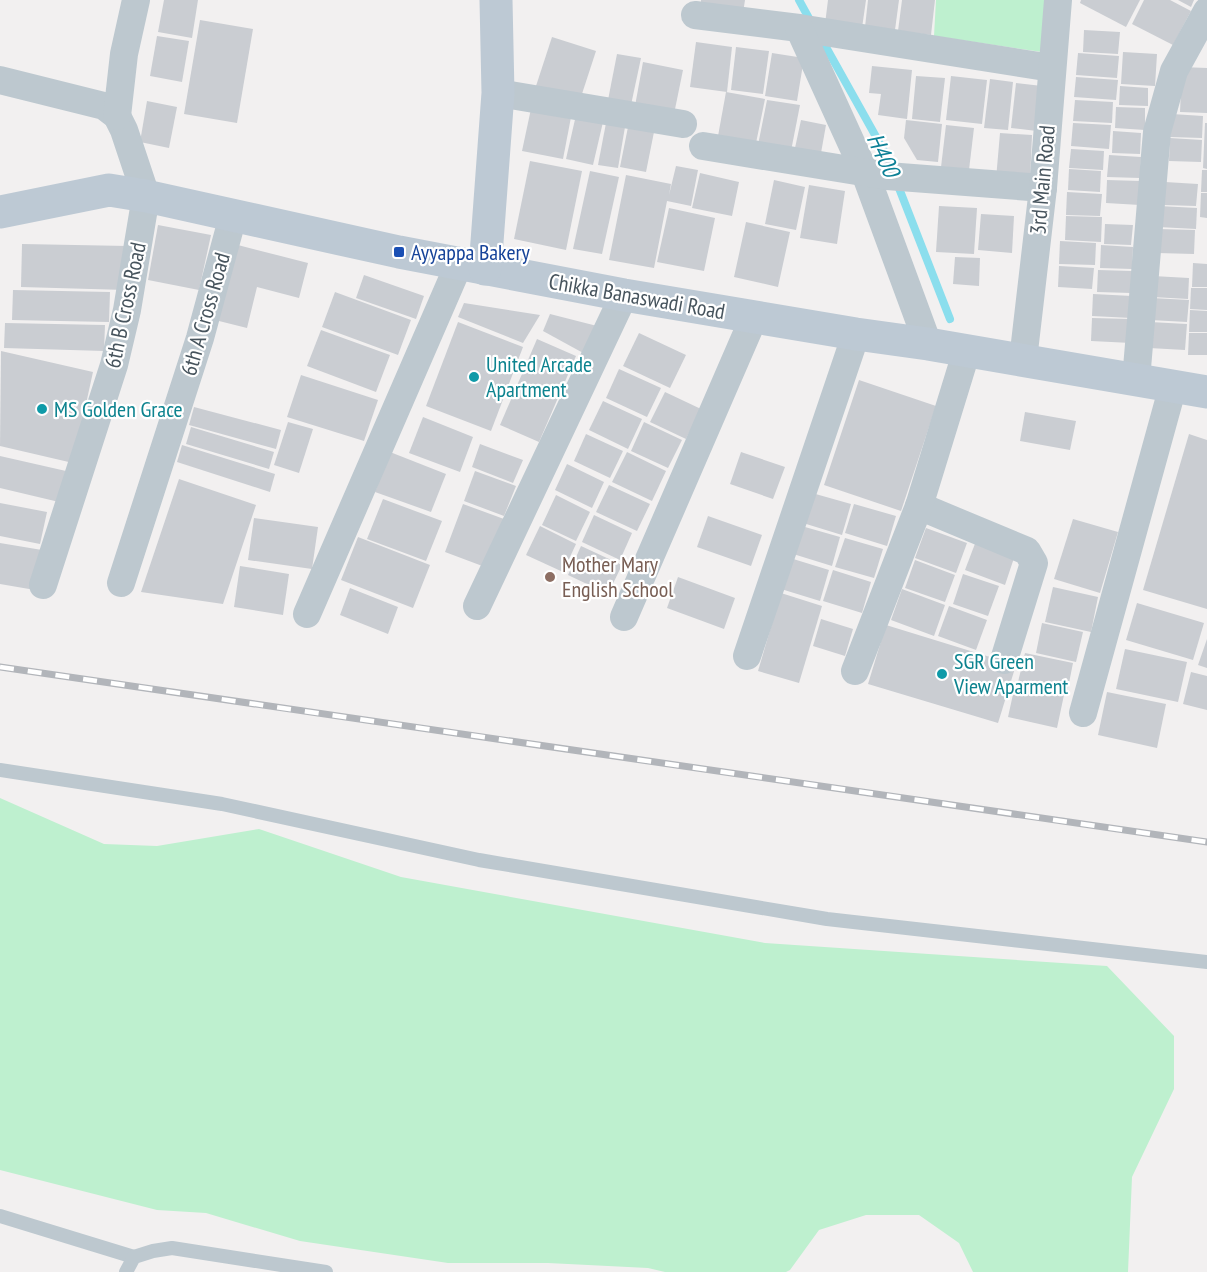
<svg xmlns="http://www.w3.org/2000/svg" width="1207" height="1272" viewBox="0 0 1207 1272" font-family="'PT Sans Narrow',sans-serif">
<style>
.green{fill:#bef0cf}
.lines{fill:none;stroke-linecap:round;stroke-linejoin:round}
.stream{stroke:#8bdeed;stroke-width:8}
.building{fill:#cacdd2}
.lane{stroke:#bdc8cf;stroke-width:14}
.street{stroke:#bdc8cf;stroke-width:28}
.secondary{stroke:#bdc9d4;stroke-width:33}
.rail-casing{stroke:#b2b5ba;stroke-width:7}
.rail{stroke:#fff;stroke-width:4.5;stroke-dasharray:14;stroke-linecap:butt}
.transit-dot{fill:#1a4fb4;stroke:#fff;stroke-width:2}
.culture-dot{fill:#0f9aa8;stroke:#fff;stroke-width:2}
.education-dot{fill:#8d6e63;stroke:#fff;stroke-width:2}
.labels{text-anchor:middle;stroke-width:4.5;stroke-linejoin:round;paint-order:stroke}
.street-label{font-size:22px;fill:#47545d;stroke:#fff}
.transit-label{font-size:22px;fill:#164399;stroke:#fff;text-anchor:start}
.culture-label{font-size:22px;fill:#0d838f;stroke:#fff;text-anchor:start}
.education-label{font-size:22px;fill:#785e54;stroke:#fff;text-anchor:start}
.water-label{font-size:24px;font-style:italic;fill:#0c8096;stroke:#fff}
</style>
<rect width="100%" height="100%" fill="#f2f0f0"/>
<!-- green -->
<g class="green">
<path d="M936 0H1046L1042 52 934 36Z"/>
<path d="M0 798 104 844 157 846 259 829 401 877 765 943 1107 966 1174 1036V1089L1132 1177 1128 1272H973L959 1243 919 1215H866L819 1230 790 1270 786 1272H665L648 1268 548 1263H448L300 1241 206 1213 157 1210 0 1170Z"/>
</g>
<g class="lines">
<!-- stream -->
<g class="stream">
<path d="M799 0 811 22"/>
<path d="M822 40 884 151 891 169"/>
<path d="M897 183 950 319"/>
</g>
</g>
<!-- building -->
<g class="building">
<path d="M164 0H198L192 38 158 32Z"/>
<path d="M701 0H745L743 13 701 8Z"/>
<path d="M828 0H866L862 28 825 24Z"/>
<path d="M868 0H899L895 30 865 27Z"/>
<path d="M902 0H935L931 35 898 31Z"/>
<path d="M1081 0H1140L1126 27 1080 3Z"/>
<path d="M1144 0H1170L1191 11 1173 45 1132 24Z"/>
<path d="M1178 0H1194L1191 7Z"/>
<path d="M200 20 253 29 237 123 184 114Z"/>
<path d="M1084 30 1120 32 1118 54 1083 52Z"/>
<path d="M157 36 189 41 182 82 150 76Z"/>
<path d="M552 37 596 51 580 100 536 86Z"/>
<path d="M696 42 732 47 727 92 690 87Z"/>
<path d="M736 47 769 51 763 94 731 90Z"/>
<path d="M1123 52 1157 54 1155 86 1121 84Z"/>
<path d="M772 53 804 58 797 101 765 96Z"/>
<path d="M1078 53 1119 56 1117 78 1076 75Z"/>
<path d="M617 54 641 58 631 105 608 100Z"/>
<path d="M643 62 683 70 674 114 635 106Z"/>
<path d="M872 66 912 70 907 119 878 115 881 94 869 93Z"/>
<path d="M1182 67 1207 68V113L1180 112Z"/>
<path d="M916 76 945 78 940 122 912 119Z"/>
<path d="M951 76 987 80 982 124 946 120Z"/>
<path d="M1076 77 1118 80 1116 100 1074 97Z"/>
<path d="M990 79 1013 82 1008 130 984 128Z"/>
<path d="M1016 83 1042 86 1037 131 1011 128Z"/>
<path d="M1120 86 1148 88V106L1119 105Z"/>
<path d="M726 92 765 99 756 143 718 136Z"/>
<path d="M767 100 800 105 791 151 758 145Z"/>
<path d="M1075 100 1113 102 1112 123 1073 121Z"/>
<path d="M147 101 177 107 169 148 140 142Z"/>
<path d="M532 104 572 112 563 159 522 151Z"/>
<path d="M1116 107 1145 108V130L1115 128Z"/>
<path d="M1172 114 1203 116 1202 138 1170 137Z"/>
<path d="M576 115 603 122 593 165 566 159Z"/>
<path d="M801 120 826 125 821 153 795 148Z"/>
<path d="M906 120 942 124 938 162 917 160 904 138Z"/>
<path d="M629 122 655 127 646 172 620 167Z"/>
<path d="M606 123 625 127 618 168 598 165Z"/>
<path d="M1073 123 1111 125 1109 149 1071 146Z"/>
<path d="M1205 123H1207V169L1203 168Z"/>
<path d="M946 125 974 128 969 170 941 167Z"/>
<path d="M1113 131 1141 133 1140 154 1112 153Z"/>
<path d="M1000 133 1032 135 1030 181 996 179Z"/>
<path d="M1170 138 1202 140 1201 162 1169 161Z"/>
<path d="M1071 149 1104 151 1103 170 1069 168Z"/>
<path d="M1109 155 1141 157 1140 178 1107 177Z"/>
<path d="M530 161 582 171 566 250 514 239Z"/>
<path d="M676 166 698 170 691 206 667 201 654 268 609 260 626 175 671 184 669 195Z"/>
<path d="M1069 169 1101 171 1100 192 1068 190Z"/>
<path d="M1202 170H1207V192H1201Z"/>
<path d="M590 171 619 177 602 254 573 249Z"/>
<path d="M700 173 739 182 732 216 692 208Z"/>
<path d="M774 180 805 187 796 230 765 224Z"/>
<path d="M1107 180 1141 181 1140 205 1106 203Z"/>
<path d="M1165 182 1198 184 1196 206 1163 205Z"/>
<path d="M809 185 845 191 837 244 800 238Z"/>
<path d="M1067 192 1102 194 1100 216 1066 215Z"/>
<path d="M1201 193H1207V218L1200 217Z"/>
<path d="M939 206 977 208 974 254 936 252Z"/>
<path d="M1159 206 1197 208 1196 229 1158 227Z"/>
<path d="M669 208 715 218 704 271 657 262Z"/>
<path d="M981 214 1014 216 1012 253 978 250Z"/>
<path d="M1066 216 1102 217 1101 242 1065 240Z"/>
<path d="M746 222 790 232 778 287 734 277Z"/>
<path d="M1105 224 1133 225 1131 245 1104 244Z"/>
<path d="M158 225 211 235 199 290 148 280Z"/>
<path d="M1158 229 1195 230 1194 254 1157 253Z"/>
<path d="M1060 241 1096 243 1095 265 1059 264Z"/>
<path d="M22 244 128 246 126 290 21 287Z"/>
<path d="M234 244 308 263 299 298 257 287 247 328 215 320Z"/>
<path d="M1101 245 1133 247 1132 269 1100 268Z"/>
<path d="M955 257 980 258 979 286 953 284Z"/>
<path d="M1193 263 1207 264V287H1192Z"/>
<path d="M1059 266 1094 268 1092 289 1058 287Z"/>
<path d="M1098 270 1132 271 1131 293 1097 292Z"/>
<path d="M364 275 424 296 416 319 356 298Z"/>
<path d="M1153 276 1189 278 1188 299 1152 297Z"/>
<path d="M1191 288H1207V310L1190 309Z"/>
<path d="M13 290 110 292 109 322 12 320Z"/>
<path d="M335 292 411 320 398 355 322 327Z"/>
<path d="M1093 294 1132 296 1131 318 1092 316Z"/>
<path d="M1152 298 1189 300 1187 322 1150 320Z"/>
<path d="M464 303 540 315 523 343 458 317Z"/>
<path d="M1190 310 1207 311V332H1189Z"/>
<path d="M550 314 601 327 585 354 543 331Z"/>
<path d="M1092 318 1131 319V343L1091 341Z"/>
<path d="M458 322 523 347 491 431 426 406Z"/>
<path d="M1150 322 1187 324 1185 350 1149 348Z"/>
<path d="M5 323 105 325 104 351 4 348Z"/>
<path d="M321 330 390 355 376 392 307 366Z"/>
<path d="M639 333 686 355 670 388 623 366Z"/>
<path d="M1189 333H1207V355H1188Z"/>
<path d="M537 339 576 356 539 442 500 425Z"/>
<path d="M1 351 93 372 73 463 0 446Z"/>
<path d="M619 369 661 388 647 417 606 398Z"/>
<path d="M301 375 378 400 364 441 287 417Z"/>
<path d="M859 380 936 406 901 511 824 485Z"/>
<path d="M665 392 701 409 686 439 650 422Z"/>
<path d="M603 401 642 419 628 449 589 430Z"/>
<path d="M194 407 281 430 276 449 189 425Z"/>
<path d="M1025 412 1076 421 1070 450 1020 441Z"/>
<path d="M423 417 473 437 460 472 409 453Z"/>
<path d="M288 422 313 429 299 473 274 465Z"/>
<path d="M644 422 682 440 668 468 631 451Z"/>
<path d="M191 427 274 452 269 469 186 444Z"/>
<path d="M586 434 623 451 610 478 574 461Z"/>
<path d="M1189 434 1207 440V609L1143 590Z"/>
<path d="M480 444 523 460 513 483 472 467Z"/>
<path d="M182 445 275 474 270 492 177 462Z"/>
<path d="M390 452 446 474 431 512 375 492Z"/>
<path d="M627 452 666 471 652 501 612 482Z"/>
<path d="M741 452 785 467 773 499 730 484Z"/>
<path d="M0 456 66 471 59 502 0 488Z"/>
<path d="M567 464 604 482 592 508 555 490Z"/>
<path d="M475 471 516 486 504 516 464 501Z"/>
<path d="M179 479 256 505 223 604 141 592Z"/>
<path d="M609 485 650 504 637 531 596 512Z"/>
<path d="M812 493 851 504 842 535 803 523Z"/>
<path d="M556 495 590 512 576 541 542 525Z"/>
<path d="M383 499 442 521 426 561 367 539Z"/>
<path d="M0 503 47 512 40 544 0 536Z"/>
<path d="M463 504 504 519 485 567 445 552Z"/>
<path d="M854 504 896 516 887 546 845 533Z"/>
<path d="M594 515 632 533 620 560 582 542Z"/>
<path d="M708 516 762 535 751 566 697 547Z"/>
<path d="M254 518 318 527 312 569 248 560Z"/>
<path d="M1073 519 1118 532 1100 593 1054 579Z"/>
<path d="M798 525 840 537 832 566 790 553Z"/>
<path d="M540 526 576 544 563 572 526 555Z"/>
<path d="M926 528 967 543 956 573 915 558Z"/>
<path d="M358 537 430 565 413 608 341 580Z"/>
<path d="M845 538 883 549 874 578 835 567Z"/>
<path d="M976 541 1015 555 1005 585 965 570Z"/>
<path d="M0 543 42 550 35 590 0 584Z"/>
<path d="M581 546 622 565 608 594 568 575Z"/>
<path d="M790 558 829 570 820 601 781 589Z"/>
<path d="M915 560 955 575 945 602 905 588Z"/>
<path d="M240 566 289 574 283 615 234 607Z"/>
<path d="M833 570 871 582 862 613 823 601Z"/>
<path d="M963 574 999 586 988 616 953 604Z"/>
<path d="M678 577 735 598 724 629 667 608Z"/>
<path d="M1053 587 1098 597 1091 632 1045 622Z"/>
<path d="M350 588 398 607 388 634 340 615Z"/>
<path d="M902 589 945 605 934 636 891 620Z"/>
<path d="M781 593 822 606 799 683 758 671Z"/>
<path d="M1137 603 1204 623 1193 660 1126 640Z"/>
<path d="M949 606 987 620 976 650 938 636Z"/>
<path d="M821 619 853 629 845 656 813 646Z"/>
<path d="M1042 623 1083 632 1076 662 1036 653Z"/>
<path d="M886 625 1016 665 998 723 868 684Z"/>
<path d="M1207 639V668L1198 665Z"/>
<path d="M1125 649 1187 662 1178 702 1116 689Z"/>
<path d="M1025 653 1073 663 1067 693 1018 682Z"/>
<path d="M1191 672 1207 676V710L1183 704Z"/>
<path d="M1015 685 1064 695 1057 728 1008 717Z"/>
<path d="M1107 692 1166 704 1157 748 1098 735Z"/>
</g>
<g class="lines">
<!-- lane -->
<g class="lane">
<path d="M0 770 222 804 479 860 827 919 1207 962"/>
<path d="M0 1216 134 1257"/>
<path d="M126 1272 134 1257 153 1251 172 1248 326 1272"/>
</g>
<!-- street -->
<g class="street">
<path d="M695 15 799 28 1052 68"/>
<path d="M799 28 865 173 928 344"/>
<path d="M0 80 104 106 117 116 124 130 146 196 127 310 114 365 43 585"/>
<path d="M498 93 683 124"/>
<path d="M117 116 124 54 136 0"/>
<path d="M703 146 887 176 1043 188"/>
<path d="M1023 360 1043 188 1058 0"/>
<path d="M1136 380 1157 132 1174 71 1207 11"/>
<path d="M919 506 1027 551 1034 563 1004 660"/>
<path d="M121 583 200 338 233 216"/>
<path d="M477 606 624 295"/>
<path d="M307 614 459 264"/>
<path d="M624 617 754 317"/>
<path d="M747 656 856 334"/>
<path d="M855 671 919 506 967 350"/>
<path d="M1083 713 1173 386"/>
</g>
<!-- secondary -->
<g class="secondary">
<path d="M0 212 109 190 146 196 399 252 624 295 856 334 928 344 1207 392"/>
<path d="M485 269 498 93 496 0"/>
</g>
<defs>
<path id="rail" d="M0 667 1207 842"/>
</defs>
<!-- rail casing -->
<use href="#rail" class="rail-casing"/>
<!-- rail -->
<use href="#rail" class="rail"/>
</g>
<!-- markers -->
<rect class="transit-dot" x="393" y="246" width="12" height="12" rx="3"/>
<g class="culture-dot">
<circle cx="474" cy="377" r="6"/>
<circle cx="42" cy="409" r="6"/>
<circle cx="942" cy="674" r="6"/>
</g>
<circle class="education-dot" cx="550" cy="577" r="6"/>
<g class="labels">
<!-- street labels -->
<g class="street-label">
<text transform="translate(1042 180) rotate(-85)" y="8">3rd Main Road</text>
<text transform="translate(637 296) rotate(10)" y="8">Chikka Banaswadi Road</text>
<text transform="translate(125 305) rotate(-78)" y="8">6th B Cross Road</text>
<text transform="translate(205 314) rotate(-74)" y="8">6th A Cross Road</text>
</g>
<!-- transit labels -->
<g class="transit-label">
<text x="411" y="260">Ayyappa Bakery</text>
</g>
<!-- culture labels -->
<g class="culture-label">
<text x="486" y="372">United Arcade<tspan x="486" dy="25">Apartment</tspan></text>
<text x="54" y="417">MS Golden Grace</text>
<text x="954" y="669">SGR Green<tspan x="954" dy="25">View Aparment</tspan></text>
</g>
<!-- education labels -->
<g class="education-label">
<text x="562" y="572">Mother Mary<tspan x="562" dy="25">English School</tspan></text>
</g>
<!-- water labels -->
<g class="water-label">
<text transform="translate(883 155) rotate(65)" y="8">H400</text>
</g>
</g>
</svg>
